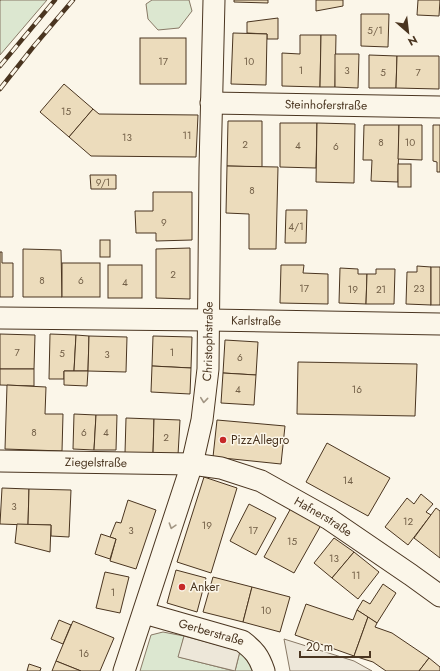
<svg xmlns="http://www.w3.org/2000/svg" width="440" height="671" viewBox="0 0 440 671" font-family="Jost,sans-serif">
<style>
.green{fill:#dce7d0;stroke:#887966}
.parking{fill:#ede7d9;stroke:#887966}
.building{fill:#ecdcbc;stroke:#4a3520}
.lines{fill:none;stroke-linecap:round;stroke-linejoin:round}
.minor-casing{stroke:#4a3520;stroke-width:23}
.minor{stroke:#fbf6e9;stroke-width:21}
.rail-casing{stroke:#4a3520;stroke-width:4.5}
.rail{stroke:#fbf6e9;stroke-width:3;stroke-dasharray:9;stroke-linecap:butt}
.oneway{stroke:#a29684}
.poi-dot{fill:#c62828;stroke:#fbf6e9;stroke-width:1.5}
.labels{text-anchor:middle;stroke-width:3;stroke-linejoin:round;paint-order:stroke}
.number-label{font-size:10px;fill:#725f47}
.street-label{font-size:12px;fill:#4a3520;stroke:#fbf6e9}
.poi-label{font-size:12px;fill:#4a3520;stroke:#fbf6e9;text-anchor:start}
</style>
<rect width="100%" height="100%" fill="#fbf6e9"/>
<!-- green -->
<g class="green">
<path d="M1 0H47L0 55V1Z"/>
<path d="M152 0H189L192 11 179 28 158 30 148 19 146 4Z"/>
<path d="M163 632 184 636 179 657 234 671H140L151 635Z"/>
<path d="M240 651 248 654 254 671H235Z"/>
</g>
<!-- parking -->
<g class="parking">
<path d="M184 636 240 651 235 671 178 657Z"/>
<path d="M284 639 354 661 372 671H290Z"/>
</g>
<!-- building -->
<g class="building">
<path d="M234 0H268V3L234 2Z"/>
<path d="M316 0H343V6L316 11Z"/>
<path d="M418 0H440L439 16 417 15Z"/>
<path d="M361 14H389L388 47 361 46Z"/>
<path d="M278 18V39H267V34L247 33V22Z"/>
<path d="M233 33 267 34 266 85 231 84Z"/>
<path d="M300 35H321L320 87 282 86V53L300 54Z"/>
<path d="M321 35H336L335 87H320Z"/>
<rect x="140" y="38" width="46" height="46"/>
<path d="M335 54H359L358 88 335 87Z"/>
<path d="M369 55 397 56 396 88H369Z"/>
<path d="M397 56H439V89L396 88Z"/>
<path d="M64 84 93 109 69 137 40 112Z"/>
<path d="M93 109 99 114 198 115 196 157 91 156 69 137Z"/>
<path d="M228 121H262V167L227 166Z"/>
<path d="M280 123H317L316 168 280 167Z"/>
<path d="M317 123 355 124 354 183 316 182Z"/>
<path d="M364 125H399L398 182 371 181 372 160H363Z"/>
<path d="M399 125H422V160L398 159Z"/>
<path d="M433 125H440V172H437V162L433 161Z"/>
<rect x="398" y="164" width="13" height="23"/>
<path d="M227 166 278 167 276 249H249V214L226 213Z"/>
<path d="M90 175H116V189H91Z"/>
<path d="M153 192H192V240L156 241V233H136L135 211H153Z"/>
<path d="M286 210H307L306 243H285Z"/>
<rect x="100" y="240" width="10" height="17"/>
<path d="M190 248V299L156 298V249Z"/>
<path d="M23 249 61 250 62 297H23Z"/>
<path d="M0 252H2V263H13V297H0Z"/>
<rect x="62" y="263" width="38" height="34"/>
<rect x="108" y="265" width="34" height="33"/>
<path d="M281 265H304L303 273 328 274V304L280 303Z"/>
<path d="M417 266 431 267V305L406 304 407 272H417Z"/>
<rect x="431" y="267" width="9" height="38"/>
<path d="M340 268 358 269V274H367L366 304 339 303Z"/>
<path d="M376 269H395L394 304H366L367 274H376Z"/>
<path d="M0 334 35 335 34 369H0Z"/>
<path d="M50 334 76 335 74 371H64V379H49Z"/>
<path d="M76 335 89 336 88 371H74Z"/>
<path d="M89 336 127 337 126 372 88 371Z"/>
<path d="M153 336 192 337 191 368 152 366Z"/>
<path d="M225 340 258 342 256 375 223 373Z"/>
<path d="M298 362 417 364 415 416 297 414Z"/>
<path d="M152 366 191 368 190 394 151 392Z"/>
<path d="M0 369H34V386L0 385Z"/>
<path d="M64 371H88L87 386 64 385Z"/>
<path d="M223 373 256 375 254 405 221 403Z"/>
<path d="M7 385 46 387 45 414H63L62 451 5 449Z"/>
<path d="M74 414 96 415 94 450 73 449Z"/>
<path d="M96 415H117L116 450H94Z"/>
<path d="M126 418 154 419 153 454 125 453Z"/>
<path d="M154 419 180 420 178 455 153 454Z"/>
<path d="M217 420 285 426 281 464 213 457Z"/>
<path d="M327 443 390 478 368 516 306 482Z"/>
<path d="M204 477 237 488 211 573 177 562Z"/>
<path d="M2 488 29 489 28 525 0 524Z"/>
<path d="M29 489 71 490 69 537 51 536V525H28Z"/>
<path d="M421 494 433 504 426 512 431 515 408 545 385 527 407 498 414 504Z"/>
<path d="M128 500 156 510 136 569 110 561 116 539 110 537 116 522 121 523Z"/>
<path d="M249 504 276 518 256 555 230 541Z"/>
<path d="M291 508 321 525 294 573 264 557Z"/>
<path d="M436 508 440 511V558L414 538Z"/>
<path d="M17 524 51 525 50 552 15 543Z"/>
<path d="M101 534 116 539 110 559 95 554Z"/>
<path d="M334 538 354 552 332 578 314 563Z"/>
<path d="M354 552 379 572 358 599 332 578Z"/>
<path d="M176 570 206 578 197 612 167 603Z"/>
<path d="M105 572 129 577 120 613 96 608Z"/>
<path d="M213 577 252 587 243 622 203 612Z"/>
<path d="M383 584 396 593 377 623 357 610 363 600 370 604Z"/>
<path d="M252 587 290 597 280 632 243 622Z"/>
<path d="M306 604 353 620 357 610 368 617 354 656 295 635Z"/>
<path d="M368 617 377 623 375 627 392 633 429 658 419 671H386L373 662 354 656Z"/>
<path d="M59 620 71 625 63 644 51 639Z"/>
<path d="M73 621 114 638 100 671H81L56 661Z"/>
<path d="M429 658 440 667V671H419Z"/>
<path d="M56 661 81 671H52Z"/>
<path d="M29 664 41 668 40 671H27Z"/>
</g>
<g class="lines">
<defs>
<g id="minor">
<path id="s1" d="M211 103 440 107"/>
<path id="s2" d="M0 318 209 320 440 324"/>
<path id="s3" d="M0 461 192 464 221 468 261 481 329 519 411 575 440 596"/>
<path id="s4" d="M144 613 242 641C254 650 259 656 264 671"/>
<path id="s5" d="M124 671 192 464 202 420 208 369 210 168 214 0"/>
</g>
</defs>
<!-- minor casing -->
<use href="#minor" class="minor-casing"/>
<!-- minor -->
<use href="#minor" class="minor"/>
<defs>
<g id="rail">
<path d="M0 66 55 0"/>
<path d="M0 89 34 46 73 0"/>
</g>
</defs>
<!-- rail casing -->
<use href="#rail" class="rail-casing"/>
<!-- rail -->
<use href="#rail" class="rail"/>
</g>
<!-- one-way arrows -->
<defs><path id="oneway-chevron" d="M-2-3.5L2.5 0L-2 3.5" fill="none" stroke-width="1.6" stroke-linecap="round" stroke-linejoin="round"/></defs>
<g class="oneway">
<use href="#oneway-chevron" transform="translate(204 400) rotate(96)"/>
<use href="#oneway-chevron" transform="translate(172 526) rotate(108)"/>
</g>
<!-- markers -->
<g class="poi-dot">
<circle cx="223" cy="440" r="4"/>
<circle cx="182" cy="587" r="4"/>
</g>
<g class="labels">
<!-- number labels -->
<g class="number-label">
<text x="375" y="34">5/1</text>
<text x="163" y="65">17</text>
<text x="249" y="65">10</text>
<text x="301" y="74">1</text>
<text x="347" y="74">3</text>
<text x="383" y="76">5</text>
<text x="418" y="76">7</text>
<text x="66" y="115">15</text>
<text x="187" y="139">11</text>
<text x="127" y="141">13</text>
<text x="381" y="146">8</text>
<text x="410" y="146">10</text>
<text x="245" y="148">2</text>
<text x="298" y="149">4</text>
<text x="336" y="150">6</text>
<text x="103" y="186">9/1</text>
<text x="252" y="194">8</text>
<text x="164" y="226">9</text>
<text x="296" y="230">4/1</text>
<text x="173" y="278">2</text>
<text x="42" y="284">8</text>
<text x="81" y="284">6</text>
<text x="125" y="286">4</text>
<text x="304" y="292">17</text>
<text x="419" y="292">23</text>
<text x="353" y="293">19</text>
<text x="381" y="293">21</text>
<text x="17" y="356">7</text>
<text x="172" y="356">1</text>
<text x="62" y="357">5</text>
<text x="107" y="358">3</text>
<text x="240" y="361">6</text>
<text x="238" y="393">4</text>
<text x="357" y="393">16</text>
<text x="34" y="436">8</text>
<text x="84" y="436">6</text>
<text x="106" y="436">4</text>
<text x="166" y="441">2</text>
<text x="348" y="484">14</text>
<text x="14" y="510">3</text>
<text x="408" y="525">12</text>
<text x="207" y="529">19</text>
<text x="131" y="534">3</text>
<text x="253" y="534">17</text>
<text x="292" y="545">15</text>
<text x="334" y="562">13</text>
<text x="356" y="579">11</text>
<text x="113" y="596">1</text>
<text x="266" y="614">10</text>
<text x="84" y="657">16</text>
</g>
<!-- street labels -->
<g class="street-label">
<text dy="4" stroke="none"><textPath href="#s1" startOffset="115">Steinhoferstraße</textPath></text>
<text dy="4" stroke="none"><textPath href="#s2" startOffset="256">Karlstraße</textPath></text>
<text dy="4" stroke="none"><textPath href="#s5" startOffset="342">Christophstraße</textPath></text>
<text dy="4" stroke="none"><textPath href="#s3" startOffset="96">Ziegelstraße</textPath></text>
<text dy="4" stroke="none"><textPath href="#s3" startOffset="335">Hafnerstraße</textPath></text>
<text dy="4" stroke="none"><textPath href="#s4" startOffset="70">Gerberstraße</textPath></text>
</g>
<!-- poi labels -->
<g class="poi-label">
<text x="231" y="444">PizzAllegro</text>
<text x="190" y="591">Anker</text>
</g>
</g>
<!-- north arrow -->
<g transform="translate(408 32) rotate(152)" stroke="#fbf6e9" stroke-width="3" paint-order="stroke">
<path d="M0-3L7 15L0 10L-7 15Z" fill="#4a3520"/>
<text y="-6" font-size="11" font-weight="bold" text-anchor="middle" fill="#4a3520">N</text>
</g>
<!-- scale -->
<path d="M300 651v6h70v-6" fill="none" stroke="#4a3520" stroke-width="2"/>
<text x="306" y="651" font-size="12" fill="#4a3520" stroke="#fbf6e9" stroke-width="3" paint-order="stroke">20 m</text>
</svg>
